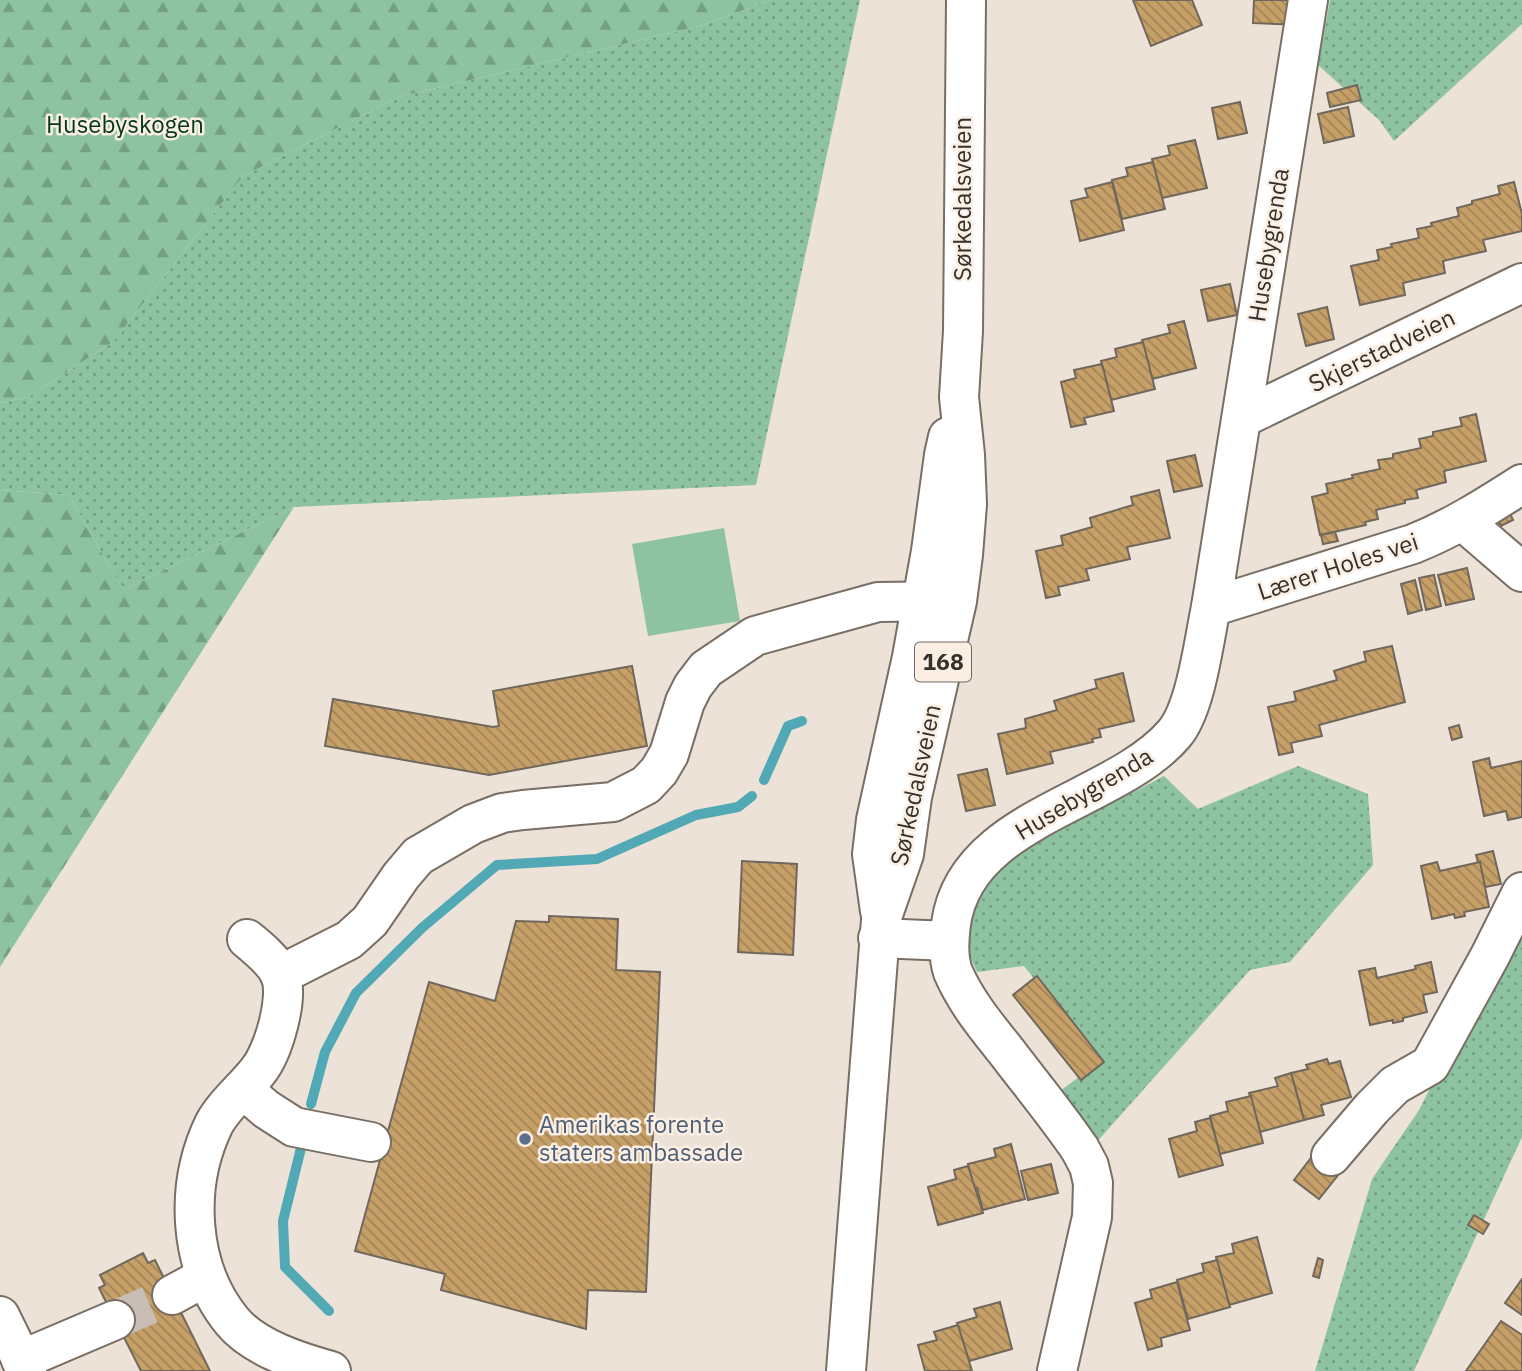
<svg xmlns="http://www.w3.org/2000/svg" width="1522" height="1371" viewBox="0 0 1522 1371" font-family="'IBM Plex Sans',sans-serif">
<style>
.grass{fill:url(#grass-dots)}
.forest{fill:url(#forest-firs)}
.pitch{fill:#8dc3a0}
.lines{fill:none;stroke-linecap:round;stroke-linejoin:round}
.stream{stroke:#51a9b5;stroke-width:10}
.building{fill:url(#building-back-hatch);stroke:#70685d;stroke-width:2}
.minor-tunnel{stroke:#c8beb5;stroke-width:38;stroke-dasharray:38 19;stroke-linecap:butt}
.minor-casing{stroke:#786e64;stroke-width:42}
.major-casing{stroke:#786e64;stroke-width:42}
.minor{stroke:#fff;stroke-width:38}
.major{stroke:#fff;stroke-width:38}
.service-dot{fill:#5c6f8a;stroke:#fbefe4;stroke-width:2.5}
.labels{text-anchor:middle;stroke-width:5;stroke-linejoin:round;paint-order:stroke}
.shield{fill:#fbefe4;stroke:#706963;stroke-width:2}
.shield-label{font-size:23px;font-weight:bold;fill:#34302c}
.park-label{font-size:24px;fill:#03371e;stroke:#fbefe4}
.street-label{font-size:24px;fill:#34302c;stroke:#fbefe4}
.service-label{font-size:24px;fill:#4e5e75;stroke:#fbefe4;text-anchor:start}
</style>
<defs>
<pattern id="grass-dots" width="8" height="8" patternUnits="userSpaceOnUse" patternTransform="scale(1.75)"><rect width="8" height="8" fill="#8dc3a0"/><path d="M2 2h.1M6 6h.1" fill="none" stroke="#749f83" stroke-width="1.8" stroke-linecap="round"/></pattern>
<pattern id="forest-firs" width="22" height="20" patternUnits="userSpaceOnUse" patternTransform="scale(1.75)"><rect width="22" height="20" fill="#8dc3a0"/><path d="M5 1l3.5 6h-7zM16 11l3.5 6h-7z" fill="#749f83"/></pattern>
<pattern id="building-back-hatch" width="6" height="6" patternUnits="userSpaceOnUse" patternTransform="scale(1.75)"><rect width="6" height="6" fill="#c7a068"/><path d="M-1 5l2 2M0 0l6 6M5-1l2 2" fill="none" stroke="#a28356"/></pattern>
</defs>
<rect width="100%" height="100%" fill="#ede2d7"/>
<!-- grass -->
<g class="grass">
<path d="M770 0H860L756 485 294 507 123 590 69 495 0 490V403L28 397 113 342 243 176 399 97 704 25Z"/>
<path d="M1330 0H1522V24L1394 141 1379 120 1318 65Z"/>
<path d="M1298 766 1368 794 1373 865 1290 962 1250 970 1094 1145 1056 1094 1100 1061 1024 966 977 972 967 950 971 914 988 882 1019 852 1164 776 1198 809Z"/>
<path d="M1522 906V1137L1414 1371H1315L1372 1179 1419 1110Z"/>
</g>
<!-- forest -->
<g class="forest">
<path d="M0 0H770L704 25 399 97 243 176 113 342 28 397 0 403Z"/>
<path d="M0 490 69 495 123 590 294 507 0 967Z"/>
</g>
<!-- pitch -->
<path class="pitch" d="M724 528 740 621 648 636 632 544Z"/>
<g class="lines">
<!-- stream -->
<g class="stream">
<path d="M764 780 788 726 802 721"/>
<path d="M311 1104 325 1052 356 993 423 927 497 865 597 859 696 815 738 807 752 796"/>
<path d="M302 1144 283 1221 285 1267 329 1311"/>
</g>
</g>
<!-- building -->
<g class="building">
<path d="M1133 0H1192L1202 25 1151 46Z"/>
<path d="M1254 0H1301L1300 25 1253 23Z"/>
<path d="M1357 85 1361 100 1330 107 1327 93Z"/>
<path d="M1240 102 1247 133 1218 139 1212 108Z"/>
<path d="M1348 107 1354 136 1324 143 1318 114Z"/>
<path d="M1195 140 1207 188 1162 198 1152 159 1170 155 1168 146Z"/>
<path d="M1153 162 1165 209 1122 219 1112 180 1128 176 1126 168Z"/>
<path d="M1112 182 1124 230 1080 241 1071 201 1088 197 1085 189Z"/>
<path d="M1514 182 1522 214V231L1483 240 1486 251 1443 261 1445 273 1403 283 1405 295 1360 305 1351 266 1379 260 1377 250 1392 247 1391 244 1419 238 1417 229 1432 226 1431 223 1459 216 1457 208 1472 204V201L1500 194 1498 186Z"/>
<path d="M1230 284 1237 315 1208 321 1201 290Z"/>
<path d="M1327 307 1334 339 1306 346 1298 314Z"/>
<path d="M1184 321 1196 368 1152 379 1142 340 1170 333 1168 325Z"/>
<path d="M1143 342 1155 389 1111 400 1101 361 1117 357 1115 349Z"/>
<path d="M1102 364 1114 411 1084 418 1086 424 1071 427 1061 382 1076 378 1074 370Z"/>
<path d="M1476 414 1486 461 1444 471 1446 482 1416 490 1418 498 1405 500V503L1376 510 1378 519 1365 522 1366 525 1320 535 1312 497 1328 493 1326 484 1353 478 1352 475 1380 469 1378 460 1393 458V454L1421 448 1419 439 1433 436V432L1462 426 1460 418Z"/>
<path d="M1195 455 1202 486 1174 492 1167 461Z"/>
<path d="M1159 490 1170 538 1127 547 1130 559 1086 569 1089 580 1058 587 1060 595 1046 598 1036 551 1063 545 1061 536 1092 527 1090 518 1133 505 1131 497Z"/>
<path d="M1509 511 1513 520 1501 526 1497 518Z"/>
<path d="M1335 532 1338 541 1323 544 1321 535Z"/>
<path d="M1467 568 1474 599 1446 605 1438 575Z"/>
<path d="M1434 575 1441 606 1426 610 1419 578Z"/>
<path d="M1415 580 1422 610 1408 614 1401 584Z"/>
<path d="M1392 646 1405 702 1319 725 1322 736 1291 743 1293 752 1279 755 1268 707 1296 701 1294 692 1337 680 1334 671 1366 661 1364 652Z"/>
<path d="M632 666 647 746 489 775 325 746 333 699 493 727 499 726 493 691Z"/>
<path d="M1123 673 1134 721 1099 729 1101 737 1092 739 1093 742 1050 752 1053 763 1007 774 998 734 1026 728 1025 719 1057 710 1054 701 1097 688 1095 680Z"/>
<path d="M1459 725 1462 737 1452 740 1449 728Z"/>
<path d="M1489 758 1491 768 1522 761V817L1508 820 1506 811 1484 816 1473 762Z"/>
<path d="M987 769 995 805 966 811 958 775Z"/>
<path d="M1493 851 1501 884 1485 887 1476 855Z"/>
<path d="M742 861 797 864 793 955 738 952Z"/>
<path d="M1437 862 1440 871 1480 862 1489 907 1464 912 1465 916 1455 918 1454 914 1432 919 1421 866Z"/>
<path d="M549 916 618 919 616 970 660 972 646 1292 588 1290 586 1329 441 1290 445 1274 355 1251 429 982 495 1001 516 921 549 922Z"/>
<path d="M1431 962 1437 992 1423 995 1427 1012 1403 1018V1021L1393 1023V1020L1370 1025 1359 971 1375 968 1377 978 1416 969 1415 966Z"/>
<path d="M1037 976 1104 1062 1081 1080 1013 995Z"/>
<path d="M1327 1059 1329 1064 1340 1061 1351 1097 1321 1105 1324 1115 1304 1120 1291 1073 1308 1069 1306 1065Z"/>
<path d="M1291 1073 1304 1120 1260 1132 1249 1093 1278 1086 1275 1078Z"/>
<path d="M1251 1096 1263 1143 1220 1154 1210 1116 1228 1111 1226 1102Z"/>
<path d="M1210 1118 1223 1165 1179 1177 1169 1139 1197 1131 1195 1122Z"/>
<path d="M1011 1144 1025 1199 983 1210 977 1188 974 1189 968 1164 996 1157 994 1149Z"/>
<path d="M1314 1154 1339 1174 1319 1199 1294 1180Z"/>
<path d="M1051 1164 1058 1193 1028 1200 1021 1171Z"/>
<path d="M968 1166 983 1213 938 1225 928 1187 956 1179 954 1170Z"/>
<path d="M1474 1215 1489 1224 1483 1234 1468 1225Z"/>
<path d="M1257 1237 1272 1293 1229 1305 1216 1257 1234 1253 1232 1244Z"/>
<path d="M143 1253 148 1263 155 1260 210 1371H141L99 1288 105 1285 100 1275Z"/>
<path d="M1318 1258 1323 1260 1319 1278 1313 1276Z"/>
<path d="M1217 1260 1230 1307 1188 1319 1177 1280 1204 1272 1202 1264Z"/>
<path d="M1522 1279V1315L1505 1303Z"/>
<path d="M1177 1282 1190 1330 1161 1338 1162 1346 1148 1350 1135 1303 1152 1298 1150 1290Z"/>
<path d="M1000 1302 1012 1349 969 1361 957 1323 977 1317 974 1309Z"/>
<path d="M1501 1321 1522 1335V1371H1466Z"/>
<path d="M958 1325 972 1371H925L918 1345 937 1340 934 1332Z"/>
</g>
<g class="lines">
<!-- minor-tunnel -->
<path class="minor-tunnel" d="M115 1320 172 1295"/>
<defs>
<g id="minor">
<path d="M1242 418 1522 283"/>
<path d="M1464 522 1522 572"/>
<path d="M1211 607 1413 544C1453 528 1486 507 1522 484"/>
<path d="M878 938 949 941"/>
<path d="M247 939C258 948 274 961 280 974 290 997 273 1053 258 1071 245 1088 224 1105 214 1124 184 1186 188 1267 232 1321 254 1348 299 1362 331 1371"/>
<path d="M280 975 349 940 370 921 401 876 418 856 473 824 502 813 523 810 613 802 646 785 659 771 669 754 685 702 693 686 706 669 755 636 878 602 956 601"/>
<path d="M243 1089 266 1109 294 1127 371 1142"/>
<path d="M1331 1156 1372 1108 1395 1085 1430 1065 1490 956 1522 892"/>
<path d="M172 1295 205 1277"/>
<path d="M0 1316 27 1371"/>
<path d="M21 1360 115 1320"/>
<path d="M1057 1371 1092 1217 1093 1183 1089 1166 1080 1149C1057 1115 1031 1084 1006 1051 986 1026 966 1002 953 972 948 958 949 939 951 924 965 817 1115 803 1174 734 1196 709 1204 640 1211 607L1308 0"/>
</g>
<g id="major">
<path d="M880 911 872 854 876 820 912 657 931 551 944 455 948 437"/>
<path d="M846 1371 881 920 904 854 912 797 957 601 963 555 967 504 965 455 959 397 963 331 966 0"/>
</g>
</defs>
<!-- minor casing -->
<use href="#minor" class="minor-casing"/>
<!-- major casing -->
<use href="#major" class="major-casing"/>
<!-- minor -->
<use href="#minor" class="minor"/>
<!-- major -->
<use href="#major" class="major"/>
</g>
<!-- markers -->
<circle class="service-dot" cx="525" cy="1139" r="7"/>
<g class="labels">
<!-- shield labels -->
<rect class="shield" x="915" y="642.5" width="56" height="39" rx="5"/>
<g class="shield-label">
<text x="943" y="670">168</text>
</g>
<!-- park labels -->
<g class="park-label">
<text x="125" y="133">Husebyskogen</text>
</g>
<!-- street labels -->
<g class="street-label">
<text transform="translate(963 199) rotate(-90)" y="8">Sørkedalsveien</text>
<text transform="translate(1269 245) rotate(-81)" y="8">Husebygrenda</text>
<text transform="translate(1382 351) rotate(-26)" y="8">Skjerstadveien</text>
<text transform="translate(1338 567) rotate(-18)" y="8">Lærer Holes vei</text>
<text transform="translate(916 785) rotate(-78)" y="8">Sørkedalsveien</text>
<text transform="translate(1084 794) rotate(-31)" y="8">Husebygrenda</text>
</g>
<!-- service labels -->
<g class="service-label">
<text x="539" y="1133">Amerikas forente<tspan x="539" dy="28">staters ambassade</tspan></text>
</g>
</g>
</svg>
